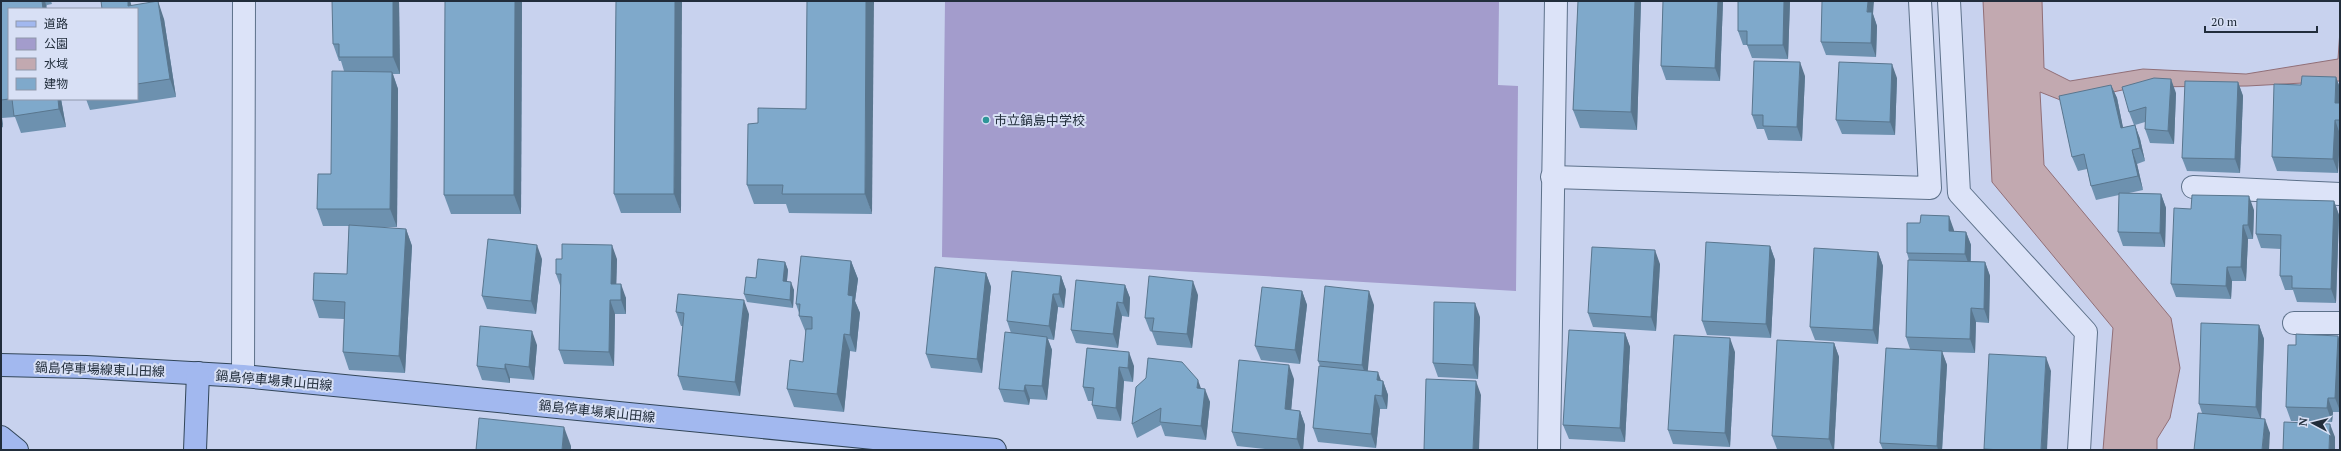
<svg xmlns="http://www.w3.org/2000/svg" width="2341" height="451" viewBox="0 0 2341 451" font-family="'PT Serif','Noto Sans JP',serif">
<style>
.green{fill:#a39ccc}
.water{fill:#c2a9b0;stroke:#916f77}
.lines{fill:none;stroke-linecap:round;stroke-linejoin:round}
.minor-casing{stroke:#5d718a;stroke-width:24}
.major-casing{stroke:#314558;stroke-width:24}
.minor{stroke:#dce3f8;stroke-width:22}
.major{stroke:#a2b8ef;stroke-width:22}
.wall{fill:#6d91af}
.shaded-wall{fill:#59768e}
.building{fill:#7fa9cb;stroke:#59768e}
.poi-dot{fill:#2e9698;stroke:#d8e0f5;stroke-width:1.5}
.labels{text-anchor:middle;stroke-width:4;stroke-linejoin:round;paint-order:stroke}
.poi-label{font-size:13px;fill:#212d3b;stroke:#d8e0f5;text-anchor:start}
.street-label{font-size:13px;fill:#212d3b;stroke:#d8e0f5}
</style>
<rect width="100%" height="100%" fill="#c8d2ee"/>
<!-- green -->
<path class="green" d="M945 1H1499L1498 85 1518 86 1516 291 942 257Z"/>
<!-- water -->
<path class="water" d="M1983 1H2042L2044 68 2070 81 2143 69 2246 74 2338 59 2340 30V81L2247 86 2136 87 2081 99 2063 101 2040 92 2044 165 2171 318 2180 368 2170 418 2157 439V450H2103L2113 328 1992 182Z"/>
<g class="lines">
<defs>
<g id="minor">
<path d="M1949 1 1959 193 2086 332 2079 450"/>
<path d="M1552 177 1930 188 1920 1"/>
<path d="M2193 187 2340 194"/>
<path d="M2294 323H2340"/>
<path d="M243 376 244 1"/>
<path d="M1549 450 1556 1"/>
</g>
<g id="major">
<path d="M1 365 86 367 243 376 995 450"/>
<path d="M1 437 17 450"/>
<path d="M195 450 198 373"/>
</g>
</defs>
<!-- minor casing -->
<use href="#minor" class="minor-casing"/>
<!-- major casing -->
<use href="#major" class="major-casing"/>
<!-- minor -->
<use href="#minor" class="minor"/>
<!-- major -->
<use href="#major" class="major"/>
</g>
<!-- wall -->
<g class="wall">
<path d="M1 1H51L52 4 47 5 9 99H61L66 127 21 133 15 117 2 118 3 127 1 128Z"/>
<path d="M101 1H130L131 5 164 19 176 97 90 110 86 99H137V9Z"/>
<path d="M399 1 400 74H393L398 89 397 227H370L406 229 412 246 405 373 349 370 343 352 344 319 319 318 313 300 347 274 349 226H323L317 209 331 174 344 71 341 61H339L333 44Z"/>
<path d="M445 1H522L521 214H451L444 195Z"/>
<path d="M616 1 681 213H621L614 194Z"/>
<path d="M807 1 872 214 789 213 786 204H754L747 185 758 123 806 109Z"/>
<path d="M1578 1H1641L1637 130 1580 128 1573 110Z"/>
<path d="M1663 1H1723L1720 81 1666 80 1661 66Z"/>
<path d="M1739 1H1790L1788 59 1752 58 1747 45H1743L1738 31Z"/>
<path d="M1873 14 1877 26 1876 57 1826 55 1821 42Z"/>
<path d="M1805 76 1802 141 1768 140 1764 129H1757L1752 115Z"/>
<path d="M2336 77 2340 88V134L2338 173 2277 171 2272 157 2301 85Z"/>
<path d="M1897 78 1895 135 1842 134 1836 120Z"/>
<path d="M2238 82 2243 96 2240 173 2187 171 2182 158Z"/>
<path d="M2111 85 2117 98 2123 128 2134 125 2129 112 2176 93 2174 144 2150 143 2145 129V122L2135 125 2140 139 2145 161 2137 164 2143 190 2129 193 2161 194 2166 208 2165 247 2123 246 2118 232 2119 195 2096 200 2091 186 2087 169 2078 171 2072 157Z"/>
<path d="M2334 201 2339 215 2336 303 2297 302 2293 290H2285L2280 276 2281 249 2261 248 2256 234Z"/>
<path d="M2191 209 2254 210 2253 239H2248L2246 281H2232L2231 299 2176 297 2171 284Z"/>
<path d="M1954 230V231L1966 232 1971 245V261L1985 262 1990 276 1989 323 1976 322 1975 353 1942 352 1947 365 1942 450H1883L1880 443 1910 349 1906 337 1909 260 1907 253Z"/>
<path d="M1770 246 1775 260 1771 338 1707 335 1702 321Z"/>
<path d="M1878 252 1883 266 1878 344 1815 340 1810 327Z"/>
<path d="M542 259 536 314 487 309 482 296Z"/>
<path d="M617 259 616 284 626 298V314H615L614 366 564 364 559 350 561 288 556 274Z"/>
<path d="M851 261 858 279 855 301 860 313 856 352 850 351 844 412 794 407 787 389 803 362 806 333 799 316V313L796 304Z"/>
<path d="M785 262 788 270 787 281 794 290 793 308 747 302 744 294 756 278Z"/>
<path d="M1660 264 1656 331 1593 327 1588 313Z"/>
<path d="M986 273 991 287 982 373 931 368 926 354Z"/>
<path d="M1061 276 1066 290 1064 308 1058 307 1054 340 1048 339 1052 350 1047 400 1030 399 1029 405 1004 402 999 389 1011 333 1007 321Z"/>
<path d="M1125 285 1130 298 1129 317 1122 316 1118 348 1076 343 1071 330Z"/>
<path d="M1302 291 1307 305 1300 364 1261 360 1255 346Z"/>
<path d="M1198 295 1192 348 1157 345 1152 332 1150 331 1145 318Z"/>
<path d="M1374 305 1367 371 1381 381H1383L1388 395 1387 409H1380L1376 448 1318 442 1313 428 1320 366 1318 361Z"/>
<path d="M676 312 749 314 740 396 683 390 678 376 683 326H681Z"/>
<path d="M1480 317 1478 379 1438 377 1433 363Z"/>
<path d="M2259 325 2264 339 2261 418 2270 433 2202 413 2199 404Z"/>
<path d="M1625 333 1630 347 1625 442 1569 439 1563 425Z"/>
<path d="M2338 336 2340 342V412H2333L2332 422 2291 421 2286 407Z"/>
<path d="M1834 343 1839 357 1834 450 1777 449 1772 436Z"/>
<path d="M537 345 534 380 510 378V383L482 380 477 366Z"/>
<path d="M1087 348 1134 366 1133 382 1124 381 1121 421 1097 419 1092 405 1093 401H1088L1083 387Z"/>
<path d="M1735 352 1730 447 1673 444 1668 430Z"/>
<path d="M1294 379 1291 410 1300 411 1305 425 1303 450H1275L1237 446 1232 432Z"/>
<path d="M1136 387 1201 388 1210 402 1206 440 1165 436 1161 425 1137 438 1132 424Z"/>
</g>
<!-- shaded-wall -->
<g class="shaded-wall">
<path d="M42 1H45L47 9H43Z"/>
<path d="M128 1H130L132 7 128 6Z"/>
<path d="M158 1 164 19 176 97 170 79Z"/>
<path d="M393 1H399L400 74 393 57Z"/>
<path d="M515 1H522L521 214 514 195Z"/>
<path d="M675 1H682L681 213 674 194Z"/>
<path d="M866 1H874L872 214 865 194Z"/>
<path d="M1635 1H1641L1637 130 1631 112Z"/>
<path d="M1718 1H1723L1720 81 1715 68Z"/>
<path d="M1784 1H1790L1788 59 1783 45Z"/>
<path d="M1868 1H1874L1873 14 1877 26 1876 57 1871 43 1867 12Z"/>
<path d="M1800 62 1805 76 1802 141 1797 127Z"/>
<path d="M1892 64 1897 78 1895 135 1890 122Z"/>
<path d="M392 72 398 89 397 227 390 209Z"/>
<path d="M2336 77 2340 88V116L2335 103Z"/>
<path d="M2171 79 2176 93 2174 144 2168 131Z"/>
<path d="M2238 82 2243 96 2240 173 2235 159Z"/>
<path d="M2111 85 2117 98 2126 142 2121 128Z"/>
<path d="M58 99H61L66 127 59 109Z"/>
<path d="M1 116 2 118 3 127 1 121Z"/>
<path d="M2335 120 2340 134 2338 173 2333 159Z"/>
<path d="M2135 125 2140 139 2145 161 2140 148Z"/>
<path d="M2132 150 2137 164 2143 190 2138 176Z"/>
<path d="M2161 194 2166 208 2165 247 2160 233Z"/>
<path d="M2249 196 2254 210 2253 239 2248 225Z"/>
<path d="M2334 201 2339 215 2336 303 2331 289Z"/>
<path d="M1949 216 1954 230V245L1949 231Z"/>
<path d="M2243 225 2248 239 2246 281 2241 267Z"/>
<path d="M406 229 412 246 405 373 399 356Z"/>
<path d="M1966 232 1971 245 1970 268 1965 254Z"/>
<path d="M537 245 542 259 536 314 531 301Z"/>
<path d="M612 245 617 259 616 297 611 284Z"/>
<path d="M1770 246 1775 260 1771 338 1766 324Z"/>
<path d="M1655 250 1660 264 1656 331 1651 317Z"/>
<path d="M1878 252 1883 266 1878 344 1873 330Z"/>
<path d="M851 261 858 279 855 301 860 313 856 352 850 335 848 295Z"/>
<path d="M785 262 788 270 786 289 783 281Z"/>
<path d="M1985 262 1990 276 1989 323 1984 309Z"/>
<path d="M2227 267 2232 281 2231 299 2226 286Z"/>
<path d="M986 273 991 287 982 373 977 359Z"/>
<path d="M1061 276 1066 290 1064 308 1059 294Z"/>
<path d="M1193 281 1198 295 1192 348 1187 334Z"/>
<path d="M791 282 794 290 793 308 790 300Z"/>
<path d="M621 284 626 298V314L621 300Z"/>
<path d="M1125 285 1130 298 1129 317 1123 303Z"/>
<path d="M1302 291 1307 305 1300 364 1295 350Z"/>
<path d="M1369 291 1374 305 1367 379 1362 365Z"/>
<path d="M1053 294 1058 307 1054 340 1049 326Z"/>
<path d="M610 300 615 314 614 366 609 352Z"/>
<path d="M744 300 749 314 740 396 735 382Z"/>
<path d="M1117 302 1122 316 1118 348 1113 334Z"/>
<path d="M1475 303 1480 317 1478 379 1473 365Z"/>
<path d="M1971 308 1976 322 1975 353 1970 339Z"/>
<path d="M2259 325 2264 339 2261 420 2256 407Z"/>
<path d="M532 331 537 345 534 380 529 367Z"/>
<path d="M1625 333 1630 347 1625 442 1620 428Z"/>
<path d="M844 334 850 351 844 412 837 394Z"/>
<path d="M2338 336 2340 342V411L2335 398Z"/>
<path d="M1047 337 1052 350 1047 400 1042 386Z"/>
<path d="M1730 338 1735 352 1730 447 1725 433Z"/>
<path d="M1834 343 1839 357 1834 450H1833L1829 439Z"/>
<path d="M1942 351 1947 365 1942 450H1938L1937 446Z"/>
<path d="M1129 352 1134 366 1133 382 1128 368Z"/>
<path d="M2046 357 2051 371 2047 450H2041Z"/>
<path d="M505 364 510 378V383L505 369Z"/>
<path d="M1289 365 1294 379 1290 423 1285 409Z"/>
<path d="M1119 367 1124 381 1121 421 1116 408Z"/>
<path d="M1378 372 1383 386V381L1388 395 1387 409 1382 396 1377 380Z"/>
<path d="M1198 380 1203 394 1197 388Z"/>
<path d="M1476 381 1481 395 1479 450H1473Z"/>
<path d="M1025 385 1030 399 1029 405 1024 391Z"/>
<path d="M1205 389 1210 402 1206 440 1201 426Z"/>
<path d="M1375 395 1380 409 1376 448 1371 434Z"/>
<path d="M2328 398 2333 412 2332 422 2327 408Z"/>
<path d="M1300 411 1305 425 1303 450H1301L1297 439Z"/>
<path d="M2265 419 2270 433 2269 450H2262Z"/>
<path d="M2330 424 2335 437V450H2329Z"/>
<path d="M564 427 571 446V450H562Z"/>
</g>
<!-- building -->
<g class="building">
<path d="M1 1H42L43 9H9V99L1 100Z"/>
<path d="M101 1H128V6L158 1 170 79 137 84V9H102Z"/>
<path d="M332 1H393V57H339V44H333Z"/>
<path d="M445 1H515L514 195H444Z"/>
<path d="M616 1H675L674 194H614Z"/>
<path d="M807 1H866L865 194H782L783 185H747L748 124 758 123V108L806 109Z"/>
<path d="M1578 1H1635L1631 112 1573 110Z"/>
<path d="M1663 1H1718L1715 68 1661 66Z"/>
<path d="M1738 1H1784L1783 45H1747V31H1738Z"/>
<path d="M1822 1H1868L1867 12H1872L1871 43 1821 42Z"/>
<path d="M1754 61 1800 62 1797 127 1763 126V115H1752Z"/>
<path d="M1839 62 1892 64 1890 122 1836 120Z"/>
<path d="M332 71 392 72 390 209H317L318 174H331Z"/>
<path d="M2302 76 2336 77 2335 103H2340V120H2335L2333 159 2272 157 2274 84 2301 85Z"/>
<path d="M2154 78 2171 79 2168 131 2145 129 2146 107 2129 112 2122 87Z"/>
<path d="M2185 81 2238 82 2235 159 2182 158Z"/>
<path d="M2111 85 2121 128 2135 125 2140 148 2132 150 2138 176 2091 186 2084 154 2072 157 2059 96Z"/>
<path d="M12 99H58L59 109 14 116Z"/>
<path d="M2119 193 2161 194 2160 233 2118 232Z"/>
<path d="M2192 195 2249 196 2248 225H2243L2241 267H2227L2226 286 2171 284 2174 208 2191 209Z"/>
<path d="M2257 199 2334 201 2331 289 2292 288V276H2280L2281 235 2256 234Z"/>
<path d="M1921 215 1949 216V231L1966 232 1965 254 1907 253V223H1920Z"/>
<path d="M349 225 406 229 399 356 343 352 345 302 313 300 314 273 347 274Z"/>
<path d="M488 239 537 245 531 301 482 296Z"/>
<path d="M1706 242 1770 246 1766 324 1702 321Z"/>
<path d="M562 244 612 245 611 284H621V300H610L609 352 559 350 561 274H556V259H562Z"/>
<path d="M1592 247 1655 250 1651 317 1588 313Z"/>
<path d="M1814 248 1878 252 1873 330 1810 327Z"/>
<path d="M801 256 851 261 848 295 853 296 850 335 844 334 837 394 787 389 790 360 803 362 806 329H812V317L799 316 800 304H796Z"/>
<path d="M758 259 785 262 783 281 791 282 790 300 744 294 746 277 756 278Z"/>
<path d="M1908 260 1985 262 1984 309 1971 308 1970 339 1906 337Z"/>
<path d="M935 267 986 273 977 359 926 354Z"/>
<path d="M1012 271 1061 276 1059 294H1053L1049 326 1007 321Z"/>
<path d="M1149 276 1193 281 1187 334 1152 331 1154 318H1145Z"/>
<path d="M1076 280 1125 285 1123 303 1117 302 1113 334 1071 330Z"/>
<path d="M1325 286 1369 291 1362 365 1318 361Z"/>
<path d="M1262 287 1302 291 1295 350 1255 346Z"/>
<path d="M678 294 744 300 735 382 678 376 684 313 676 312Z"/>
<path d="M1434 302 1475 303 1473 365 1433 363Z"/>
<path d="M2201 323 2259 325 2256 407 2199 404Z"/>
<path d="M480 326 532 331 529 367 505 364V369L477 366Z"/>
<path d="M1569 330 1625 333 1620 428 1563 425Z"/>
<path d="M1005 332 1047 337 1042 386 1025 385 1024 391 999 389Z"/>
<path d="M2296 334 2338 336 2335 398H2328L2327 408 2286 407 2288 345H2296Z"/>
<path d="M1674 335 1730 338 1725 433 1668 430Z"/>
<path d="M1777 340 1834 343 1829 439 1772 436Z"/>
<path d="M1087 348 1129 352 1128 368 1119 367 1116 408 1092 405 1094 388 1083 387Z"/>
<path d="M1886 348 1942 351 1937 446 1880 443Z"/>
<path d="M1989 354 2046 357 2041 450H2002L1984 449Z"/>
<path d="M1148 358 1182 362 1198 380 1197 388 1205 389 1201 426 1160 422 1161 408 1132 424 1136 387 1146 378Z"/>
<path d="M1239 360 1289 365 1285 409 1300 411 1297 439 1232 432Z"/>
<path d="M1319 366 1378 372 1377 380 1383 381 1382 396 1375 395 1371 434 1313 428Z"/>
<path d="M1426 379 1476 381 1473 450H1424Z"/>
<path d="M2198 413 2265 419 2262 450H2194Z"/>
<path d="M479 418 564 427 562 450H476Z"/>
<path d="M2284 422 2330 424 2329 450H2283Z"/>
</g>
<!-- markers -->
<circle class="poi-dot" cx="986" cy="120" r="4"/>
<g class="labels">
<!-- poi labels -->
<g class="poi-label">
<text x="994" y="125">市立鍋島中学校</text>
</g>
<!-- street labels -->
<g class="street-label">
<text transform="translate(100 369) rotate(2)" y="5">鍋島停車場線東山田線</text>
<text transform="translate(274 380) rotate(5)" y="5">鍋島停車場東山田線</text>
<text transform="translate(597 411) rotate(6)" y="5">鍋島停車場東山田線</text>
</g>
</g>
<!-- border -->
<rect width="2341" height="451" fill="none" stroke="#212d3b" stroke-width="4"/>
<!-- legend -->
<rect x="8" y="8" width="130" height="92" fill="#d8e0f5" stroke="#8f98ab"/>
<rect x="16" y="21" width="20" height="6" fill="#a2b8ef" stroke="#8f98ab"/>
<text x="44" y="28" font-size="12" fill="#212d3b">道路</text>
<rect x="16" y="38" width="20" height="12" fill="#a39ccc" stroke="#8f98ab"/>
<text x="44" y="48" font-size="12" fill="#212d3b">公園</text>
<rect x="16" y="58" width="20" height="12" fill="#c2a9b0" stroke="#8f98ab"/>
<text x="44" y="68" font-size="12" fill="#212d3b">水域</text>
<rect x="16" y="78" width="20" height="12" fill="#7fa9cb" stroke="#8f98ab"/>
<text x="44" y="88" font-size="12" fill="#212d3b">建物</text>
<!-- north arrow -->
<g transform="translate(2313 423) rotate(277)" stroke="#d8e0f5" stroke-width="3" paint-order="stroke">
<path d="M0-3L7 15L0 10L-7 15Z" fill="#212d3b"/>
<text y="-6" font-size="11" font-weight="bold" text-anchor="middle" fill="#212d3b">N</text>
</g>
<!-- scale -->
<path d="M2205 26v6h112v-6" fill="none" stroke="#212d3b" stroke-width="2"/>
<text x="2211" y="26" font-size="12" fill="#212d3b" stroke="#d8e0f5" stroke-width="3" paint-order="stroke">20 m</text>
</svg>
